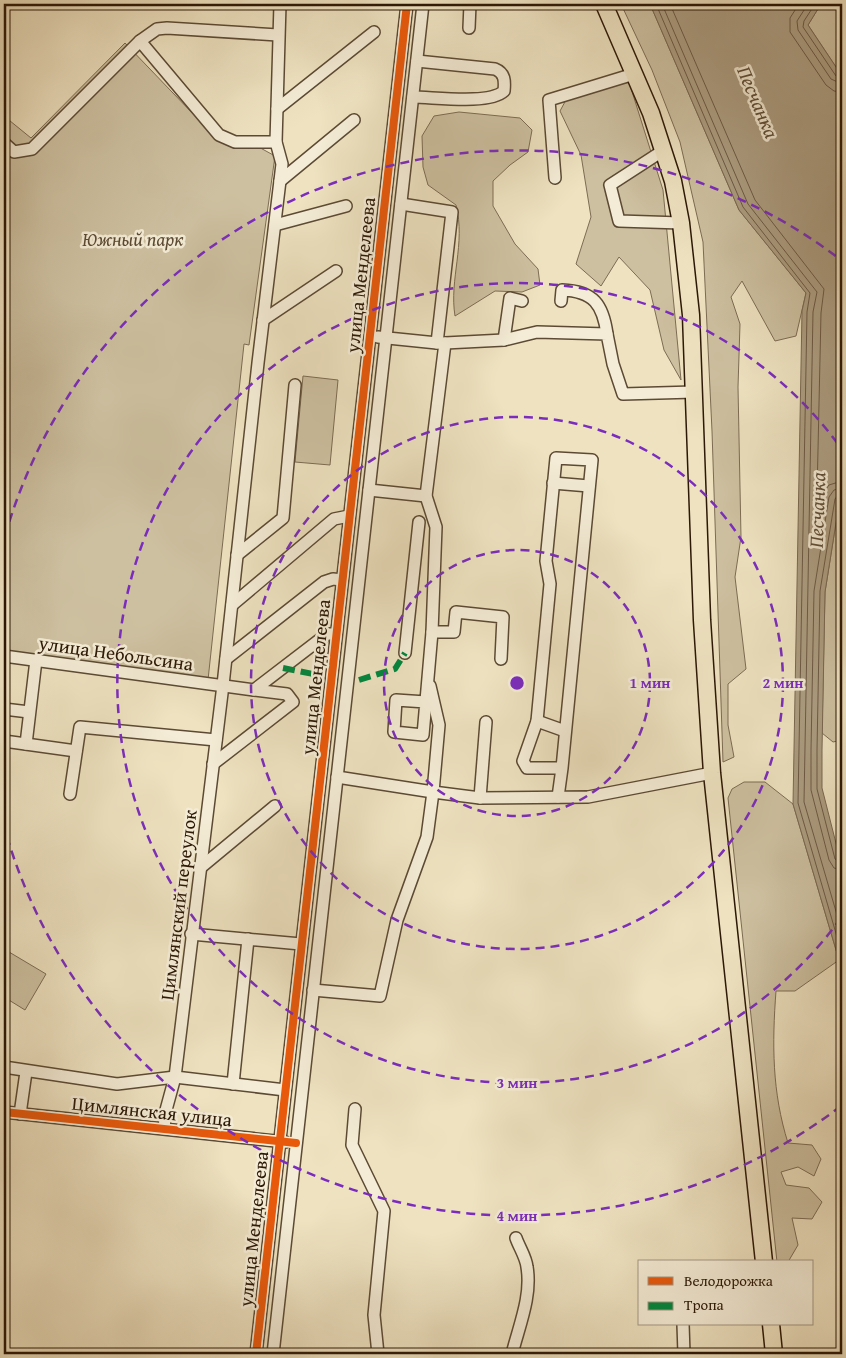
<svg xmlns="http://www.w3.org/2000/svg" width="846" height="1358" viewBox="0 0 846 1358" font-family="'Gentium Book Plus',serif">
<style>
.green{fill:#cdc0a0;stroke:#7c6c53}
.water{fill:#ac9d81;stroke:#796850}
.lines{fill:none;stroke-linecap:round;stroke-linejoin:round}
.shore{stroke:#6c5a44;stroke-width:1}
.minor-casing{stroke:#5c4a34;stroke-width:14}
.highway-casing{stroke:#2c1806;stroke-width:19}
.minor{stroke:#f4ecd6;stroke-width:11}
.highway{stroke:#eee2c0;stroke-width:16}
.quiet{stroke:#00873e;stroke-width:6;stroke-dasharray:12 6;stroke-linecap:butt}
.cycleway-casing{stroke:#f4ecd6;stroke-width:11}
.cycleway{stroke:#e8590c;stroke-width:8}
.ring{fill:none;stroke:#7b2cbf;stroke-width:2.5;stroke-dasharray:9 6}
.labels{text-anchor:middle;stroke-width:5;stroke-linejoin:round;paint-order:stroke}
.park-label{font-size:19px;font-style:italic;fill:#5c4a34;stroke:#f4ecd6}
.street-label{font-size:19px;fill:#2c1806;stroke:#f4ecd6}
.water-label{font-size:20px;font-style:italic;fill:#5f4d37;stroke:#f4ecd6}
.centre{fill:#7b2cbf;stroke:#f4ecd6;stroke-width:2.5}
.ring-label{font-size:15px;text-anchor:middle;font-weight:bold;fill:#7b2cbf;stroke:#f4ecd6;stroke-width:5;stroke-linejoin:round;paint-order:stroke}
</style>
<rect width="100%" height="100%" fill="#eee2c0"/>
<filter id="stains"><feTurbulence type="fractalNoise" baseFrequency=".004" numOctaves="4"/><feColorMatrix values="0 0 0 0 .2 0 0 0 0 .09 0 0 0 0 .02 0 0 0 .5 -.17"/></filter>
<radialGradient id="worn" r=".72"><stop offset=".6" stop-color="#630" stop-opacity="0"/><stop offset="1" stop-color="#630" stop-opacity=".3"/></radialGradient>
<!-- green -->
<g class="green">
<path d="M621 4H650L739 210 806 293 796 336 775 341 742 281 731 297 740 324 738 387 741 537 735 577 746 669 728 684V725L734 757 723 762 712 431 703 242 680 142 652 70Z"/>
<path d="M821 4H842V76L808 25Z"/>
<path d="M125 43 219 141 236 145H255L275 156 249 345 244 344 208 680 4 654V116L31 138Z"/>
<path d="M629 82 663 190 681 380 664 350 650 290 619 257 601 286 576 264 591 217 581 155 560 111 567 98Z"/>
<path d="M459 112 520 118 532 130 528 152 510 165 493 181V206L515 244 538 269 540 285 522 292 495 291 455 316C449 279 466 244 456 205L428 185 423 167 422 136 434 116Z"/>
<path d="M303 376 338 380 330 465 295 462Z"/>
<path d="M842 485V740L833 742 822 733 825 592Z"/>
<path d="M744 782H765L793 804 839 960 795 991H776C772 1044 772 1092 788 1143L812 1145 821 1159 814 1176 798 1167 781 1172 786 1185 809 1188 822 1202 812 1219 792 1218 798 1245 788 1262H777L728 798 732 789Z"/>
<path d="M4 949 46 974 25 1010 4 997Z"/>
</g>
<!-- water -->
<path class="water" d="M650 4H821L808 25 842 76V485L825 592 822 750V788L842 867V1140L839 960 793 804 802 311 806 293 739 210Z"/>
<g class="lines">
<!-- shore -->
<g class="shore">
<path d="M656 4 743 207 810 293 807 312 798 803 842 954"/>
<path d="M662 4 748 204 817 292 813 312 804 802 842 932"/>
<path d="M670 4 755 200 824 289 821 313 817 495 821 496 829 485 842 481"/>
<path d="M799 4 790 18V32L826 85 834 91 842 92"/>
<path d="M808 4 797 21 798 30 831 79 842 84"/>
<path d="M815 4 804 21 803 27 836 76 842 78"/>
<path d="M842 488 834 490 829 497 814 591 811 750V790L829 860 834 868 842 870"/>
<path d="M842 494 838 495 835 499 820 591 817 750V789L835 859 842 863"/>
</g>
<defs>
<g id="minor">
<path d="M469 28 470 4"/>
<path d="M140 41 157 29 167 28 278 35"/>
<path d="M413 97C434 97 489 105 504 91 505 81 505 73 495 69L417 61"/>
<path d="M277 109 374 32"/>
<path d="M4 143 14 152 32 149 140 41 219 135 235 142H276"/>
<path d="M664 150 610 185 619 221 681 223"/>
<path d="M555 178 549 100 634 74"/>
<path d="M280 181 354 120"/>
<path d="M275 225 346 206"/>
<path d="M561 301 562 290C594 291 603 305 607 334"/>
<path d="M263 320 336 271"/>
<path d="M378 337 437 343 452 212 401 204"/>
<path d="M504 340 510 298 522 301"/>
<path d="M445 343 504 340 537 332 607 334 613 364 623 394 694 392"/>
<path d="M553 483 589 486"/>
<path d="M369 490 426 496"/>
<path d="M237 555 283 518 295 385"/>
<path d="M232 605 334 519 349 516"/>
<path d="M432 632H454L456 612 503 617 501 659"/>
<path d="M405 653 419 522"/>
<path d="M4 656 254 690 327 634H336"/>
<path d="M226 659 324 582 333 579 342 580"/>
<path d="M426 702 396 700 394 732 423 735 432 632 436 527 426 496 445 343H437"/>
<path d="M4 709 29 712"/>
<path d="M537 721 565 731"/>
<path d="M4 741 76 751"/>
<path d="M26 744 36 660"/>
<path d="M213 764 293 702 287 694 254 690"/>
<path d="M337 777 433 792 439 725 430 686"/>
<path d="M70 794 80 727 216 740"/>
<path d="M558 797 562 768 592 460 556 458 546 561 550 584 537 721 523 761 527 768H562"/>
<path d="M480 798 486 722"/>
<path d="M200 868 275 806"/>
<path d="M191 934 301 944"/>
<path d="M313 990 380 996 397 920 427 837 433 792 480 798 588 797 712 773"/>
<path d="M4 1067 117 1084 175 1077 285 1090"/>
<path d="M233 1084 248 939"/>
<path d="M355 1109 352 1145 384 1211 374 1315 378 1354"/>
<path d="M4 1112 285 1142"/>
<path d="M20 1114 26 1072"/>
<path d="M164 1128 166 1110 175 1077 223 685 258 363 282 164 276 142 280 4"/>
<path d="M683 1324 684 1354"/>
<path d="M256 1354 407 4"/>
<path d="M273 1354 423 4"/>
<path d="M512 1354C519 1326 532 1296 527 1267 526 1257 519 1247 516 1238"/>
</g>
<g id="highway">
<path d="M604 4 651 113 673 181 681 223 691 315 702 620 712 773 764 1262"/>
<path d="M771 1324 774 1354"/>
</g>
</defs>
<!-- minor casing -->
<use href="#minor" class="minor-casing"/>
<!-- highway casing -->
<use href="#highway" class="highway-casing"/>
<!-- minor -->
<use href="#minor" class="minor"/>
<!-- highway -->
<use href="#highway" class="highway"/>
<!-- quiet -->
<g class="quiet">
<path d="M283 668 323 676"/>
<path d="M359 680 395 669 405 653"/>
</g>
<defs>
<g id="cycleway">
<path d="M4 1112 296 1143"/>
<path d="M256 1354 407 4"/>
</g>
</defs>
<!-- cycleway casing -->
<use href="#cycleway" class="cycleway-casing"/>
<!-- cycleway -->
<use href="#cycleway" class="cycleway"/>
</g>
<!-- distance rings -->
<g class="ring">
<circle cx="517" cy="683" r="133"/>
<circle cx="517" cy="683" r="266"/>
<path d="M841 918A400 400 0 1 1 841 448"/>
<path d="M841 1106A533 533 0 0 1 5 830M5 536A533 533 0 0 1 841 260"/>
</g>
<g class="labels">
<!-- park labels -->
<g class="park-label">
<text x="133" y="246">Южный парк</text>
</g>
<!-- street labels -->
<g class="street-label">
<text transform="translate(360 275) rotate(-84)" y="7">улица Менделеева</text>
<text transform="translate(116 653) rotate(8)" y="7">улица Небольсина</text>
<text transform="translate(315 677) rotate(-84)" y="7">улица Менделеева</text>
<text transform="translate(178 905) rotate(-83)" y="7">Цимлянский переулок</text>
<text transform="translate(152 1111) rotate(6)" y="7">Цимлянская улица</text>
<text transform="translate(253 1229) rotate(-84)" y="7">улица Менделеева</text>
</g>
<!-- water labels -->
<g class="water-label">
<text transform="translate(758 102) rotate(67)" y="7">Песчанка</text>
<text transform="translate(817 510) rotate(-88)" y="7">Песчанка</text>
</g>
</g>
<circle cx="517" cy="683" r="8" class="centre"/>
<g class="ring-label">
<text x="650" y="688">1 мин</text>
<text x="783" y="688">2 мин</text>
<text x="517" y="1088">3 мин</text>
<text x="517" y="1221">4 мин</text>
</g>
<!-- margin -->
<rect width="846" height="1358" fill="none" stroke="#eee2c0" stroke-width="20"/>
<rect x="5" y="5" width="836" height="1348" fill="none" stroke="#2c1806" stroke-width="2.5"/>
<rect x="10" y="10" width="826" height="1338" fill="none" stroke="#2c1806"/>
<!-- legend -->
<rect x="638" y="1260" width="175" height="65" fill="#f4ecd6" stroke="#a49783"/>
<rect x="648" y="1277" width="25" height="8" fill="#e8590c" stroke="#a49783"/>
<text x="684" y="1286" font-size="15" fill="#2c1806">Велодорожка</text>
<rect x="648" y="1302" width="25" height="8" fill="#00873e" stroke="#a49783"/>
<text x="684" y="1310" font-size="15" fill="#2c1806">Тропа</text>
<rect width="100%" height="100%" filter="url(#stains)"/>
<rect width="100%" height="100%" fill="url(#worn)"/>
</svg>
